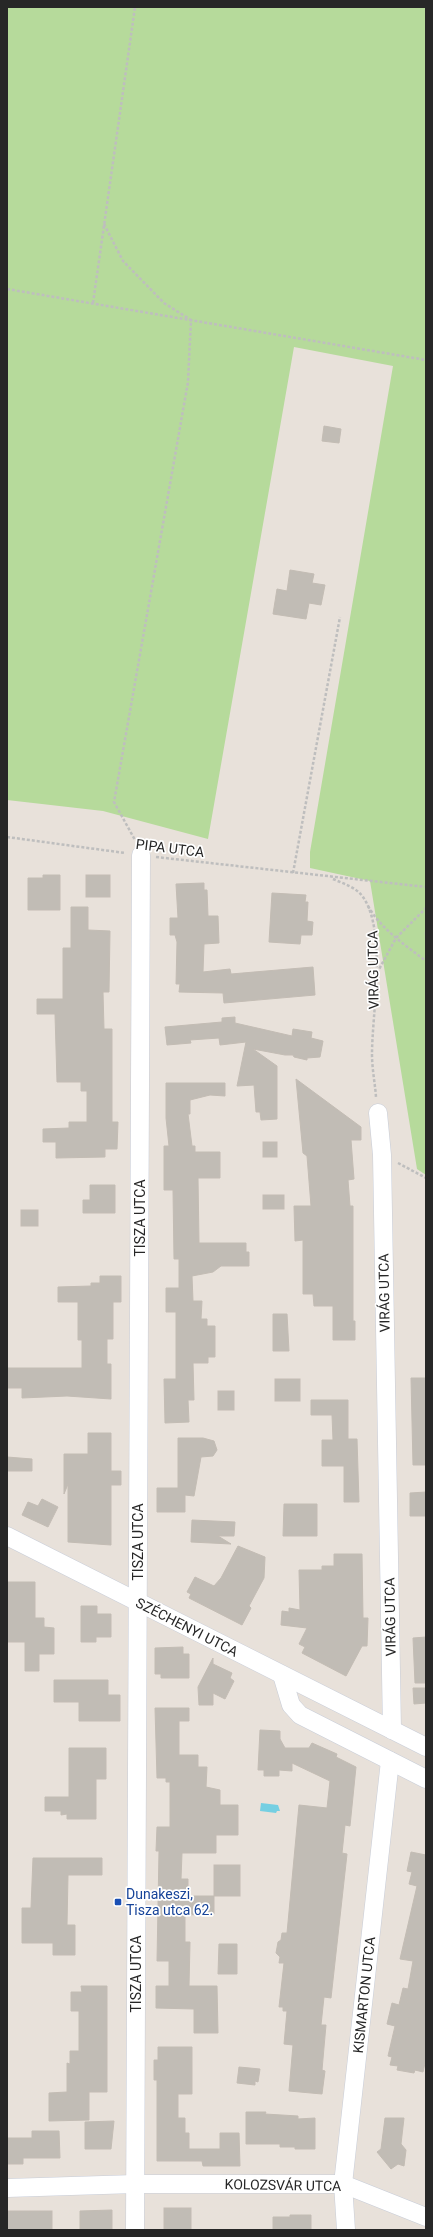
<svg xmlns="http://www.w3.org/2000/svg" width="433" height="2237" viewBox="0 0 433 2237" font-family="Roboto,sans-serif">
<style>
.green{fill:#b6da9b}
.water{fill:#75cfe2}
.building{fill:#c1bcb5;stroke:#c3bcb4}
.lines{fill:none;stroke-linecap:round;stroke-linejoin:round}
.minor-casing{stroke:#c8cdd8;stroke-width:19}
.path{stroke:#bebebe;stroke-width:2.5;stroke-dasharray:3 2;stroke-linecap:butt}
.minor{stroke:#fff;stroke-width:18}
.transit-dot{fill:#1a4fb4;stroke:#fff;stroke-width:1.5}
.labels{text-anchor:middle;stroke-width:3.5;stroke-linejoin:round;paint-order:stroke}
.street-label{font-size:14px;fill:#272727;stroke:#fff}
.transit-label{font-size:14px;fill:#164399;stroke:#fff;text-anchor:start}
</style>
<rect width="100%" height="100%" fill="#e8e1da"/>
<!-- green -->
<path class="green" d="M7 7H426V1175L417 1169 370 881 310 868V852L393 366 294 347 208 839 103 811 7 800Z"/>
<!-- water -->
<path class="water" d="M261 1803 278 1805 280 1811H277L276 1813 260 1811Z"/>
<!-- building -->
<g class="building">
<path d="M324 426 341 429 339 443 322 441Z"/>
<path d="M290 570 314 574 312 583 325 585 321 605 309 603 306 619 273 614 277 589 287 591Z"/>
<path d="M43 875H60V910H28V878H43Z"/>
<rect x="86" y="875" width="24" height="22"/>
<path d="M204 883V890H207L208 916H218L219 943 204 944 203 972 230 969 231 974 313 967 315 995 224 1003 223 993 179 992 180 984H176L177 942 175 935H170V918H178L176 884Z"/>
<path d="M272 893 306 895 305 902H308L307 921 313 922 312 935H301L300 944 269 942Z"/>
<path d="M71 907H88V930L110 931 109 992H103L104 1029H112V1122H118L117 1149H105V1157L56 1158V1142H43V1129L69 1128V1122H87V1091H81V1082H57L55 1014H37V999H63V948H71Z"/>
<path d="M235 1017V1023L292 1036 293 1029 312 1032 311 1038 323 1041 320 1057 307 1058V1060L294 1057 293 1055H285L253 1049 277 1066V1119L261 1120 260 1112H256L254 1085 237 1086 246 1042 220 1045 219 1038 190 1040 191 1043 167 1045 165 1027 222 1022V1018Z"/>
<path d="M296 1079 361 1127V1140H351L354 1179 348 1180 350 1206H353V1321H355V1340H333V1306H314L313 1294H303V1240L295 1241 294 1206H311L307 1156 303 1153Z"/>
<path d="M166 1083H225V1096L210 1095 190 1100V1114H188L192 1146H195V1152H220V1178H198L199 1243H246V1252H249V1266H221L213 1272 192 1276 193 1301H202L201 1319H207V1326H215V1357H208V1363H193L194 1400H188L189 1422 165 1423 164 1379H176V1312H166V1288H179V1259H174L173 1190H164V1146H169L166 1118Z"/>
<rect x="263" y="1142" width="14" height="15"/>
<path d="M90 1185H115V1213H83V1200H90Z"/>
<rect x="263" y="1195" width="21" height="14"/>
<rect x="21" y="1210" width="17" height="16"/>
<path d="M100 1276H121V1302H113V1339H107V1364H111V1399L67 1396 22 1398V1388H7V1368H82V1340H78V1302H58V1287L91 1286V1283H100Z"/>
<path d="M273 1314H287L289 1351H273Z"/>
<path d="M411 1378H426V1465H413Z"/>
<rect x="275" y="1379" width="25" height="22"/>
<rect x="218" y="1391" width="16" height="19"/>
<path d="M311 1400H348V1439H357L359 1502H344V1466H322V1440H333L332 1415H311Z"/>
<path d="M88 1433H111V1471H121V1485H111V1545L68 1542V1484L64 1494V1454H88Z"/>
<path d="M178 1438H203L214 1441 217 1450 213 1456 201 1457 194 1496 185 1495V1512H157V1488H178Z"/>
<path d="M7 1457 32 1459V1471H7Z"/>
<path d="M426 1492V1516H410V1493Z"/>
<path d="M42 1499 58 1507 48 1527 22 1515 28 1502 38 1506Z"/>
<path d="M284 1504H317V1536H283Z"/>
<path d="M192 1520 235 1522 234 1536H218L231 1544 191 1542Z"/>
<path d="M238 1546 265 1557 264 1578 249 1606 251 1608 242 1625 189 1598 191 1594 187 1592 195 1577 214 1586 221 1578Z"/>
<path d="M334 1554H362L363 1618H368L367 1646H362L346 1676 302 1653 305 1647 299 1644 307 1628 281 1625 282 1611 289 1612V1608L300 1610 299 1570H322V1566H334Z"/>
<path d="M7 1582H35V1618H44V1627L54 1628V1654H39V1671H25V1642H7Z"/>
<path d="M81 1606H97V1614H111V1637H96V1642H81Z"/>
<path d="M426 1637V1683H415L413 1638Z"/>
<path d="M183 1647V1654H189V1678H161V1674H155V1648Z"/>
<path d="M213 1658V1664L232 1673 230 1678 234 1681 225 1699 213 1693V1705H199L198 1687Z"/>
<path d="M54 1680H108V1695H120V1721H79V1702H54Z"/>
<path d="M413 1688H426V1703L414 1704Z"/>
<path d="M155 1708H189V1721H179V1755H198V1767H207L206 1787 220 1790V1805H238V1835H216V1853H182L181 1879H188V1896H214V1914L185 1915V1942H190L189 1986H217L218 2033H194V2009L156 2008V1986H169V1961H157L159 1851H156L157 1827H170V1782H166V1778H157Z"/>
<path d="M260 1730 280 1731V1739L285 1748H309L312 1743 337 1754 336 1757 356 1767 350 1826 345 1825 342 1853 347 1854 331 1998 324 1997 321 2025H326L322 2070 325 2071 322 2094 289 2091 293 2045 284 2044 287 2011H283V2007H279L284 1963H279L280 1957 276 1953 278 1942 281 1940 282 1933H287L299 1805 327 1808 330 1781 292 1763V1771L279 1770V1776H264V1770H258Z"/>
<path d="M69 1748H106V1779H96V1819H67V1814L61 1815V1811H45V1797H69Z"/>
<path d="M411 1852 426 1855V2059L423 2072 415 2070 414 2073 397 2070 398 2066 390 2065 392 2057 388 2056 395 2026 387 2024 392 2003 399 2005 403 1988 408 1989 413 1961 400 1959 417 1886 409 1884 412 1872 407 1871Z"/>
<path d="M33 1858H102V1875H68L67 1925H75V1955H53V1943H22V1908H31Z"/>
<rect x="214" y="1865" width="26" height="31"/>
<path d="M219 1944H237V1974H218Z"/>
<path d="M81 1986H107V2092H89V2120L49 2121V2093L67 2092V2063L70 2064V2051H79V2011H71V1992H82Z"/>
<path d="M158 2047H192V2094H178V2118H185V2133H189V2149H220V2133H239L240 2166H203L202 2161H157V2080H154V2060H158Z"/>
<path d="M239 2067 260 2069 258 2082 255 2081V2085L237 2083Z"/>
<path d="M246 2112H266L265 2114 298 2116V2119L315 2118V2149H295V2147H280V2144H246Z"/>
<path d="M385 2118H404L401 2144 406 2150 404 2166 398 2164 391 2169 377 2152 381 2149Z"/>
<path d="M114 2121 111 2149H85V2122Z"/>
<path d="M32 2131H59L60 2158H23V2164H7V2138H32Z"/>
<rect x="164" y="2208" width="27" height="22"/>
<path d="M112 2210V2230H80V2211Z"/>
<rect x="7" y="2211" width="45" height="19"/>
<path d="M290 2215H311V2230H273V2217H290Z"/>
</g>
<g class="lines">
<defs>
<g id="minor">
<path d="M378 1113 382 1155 392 1730"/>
<path d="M7 1536 426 1747"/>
<path d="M282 1675 291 1705 300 1715 426 1779"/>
<path d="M7 2188 135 2184H343L426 2217"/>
<path d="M135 2230 141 855"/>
<path d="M346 2230 343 2184 390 1761"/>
</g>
</defs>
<!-- minor casing -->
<use href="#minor" class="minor-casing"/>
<!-- path -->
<g class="path">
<path d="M104 224 123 261 164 303 191 320 188 382 114 802 135 840"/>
<path d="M7 289 426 360"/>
<path d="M93 303 135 7"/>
<path d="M7 837 125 853"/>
<path d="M156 857 426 887"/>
<path d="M293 873 340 617"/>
<path d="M333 879C344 884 356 887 363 897 387 931 372 1014 372 1054 372 1069 375 1083 376 1097"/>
<path d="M368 906C381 929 405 945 426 961"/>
<path d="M426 932V938"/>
<path d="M377 973 396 938 426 908"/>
<path d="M398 1163 426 1178"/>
</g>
<!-- minor -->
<use href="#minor" class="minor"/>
</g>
<!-- markers -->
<rect class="transit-dot" x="114" y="1898" width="8" height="8" rx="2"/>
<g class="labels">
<!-- street labels -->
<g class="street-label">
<text transform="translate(170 848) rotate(7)" y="5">PIPA UTCA</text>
<text transform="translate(373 970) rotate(-91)" y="5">VIRÁG UTCA</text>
<text transform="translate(140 1218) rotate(-90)" y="5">TISZA UTCA</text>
<text transform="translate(384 1293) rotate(-91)" y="5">VIRÁG UTCA</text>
<text transform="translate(138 1542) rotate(-90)" y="5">TISZA UTCA</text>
<text transform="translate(390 1617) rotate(-91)" y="5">VIRÁG UTCA</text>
<text transform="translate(187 1627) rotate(27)" y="5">SZÉCHENYI UTCA</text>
<text transform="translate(136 1974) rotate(-90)" y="5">TISZA UTCA</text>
<text transform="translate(364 1995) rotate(-84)" y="5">KISMARTON UTCA</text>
<text transform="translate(283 2185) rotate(1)" y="5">KOLOZSVÁR UTCA</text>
</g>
<!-- transit labels -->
<g class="transit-label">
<text x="126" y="1899">Dunakeszi,<tspan x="126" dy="16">Tisza utca 62.</tspan></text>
</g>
</g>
<!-- border -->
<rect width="433" height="2237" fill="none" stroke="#272727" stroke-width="16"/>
</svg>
